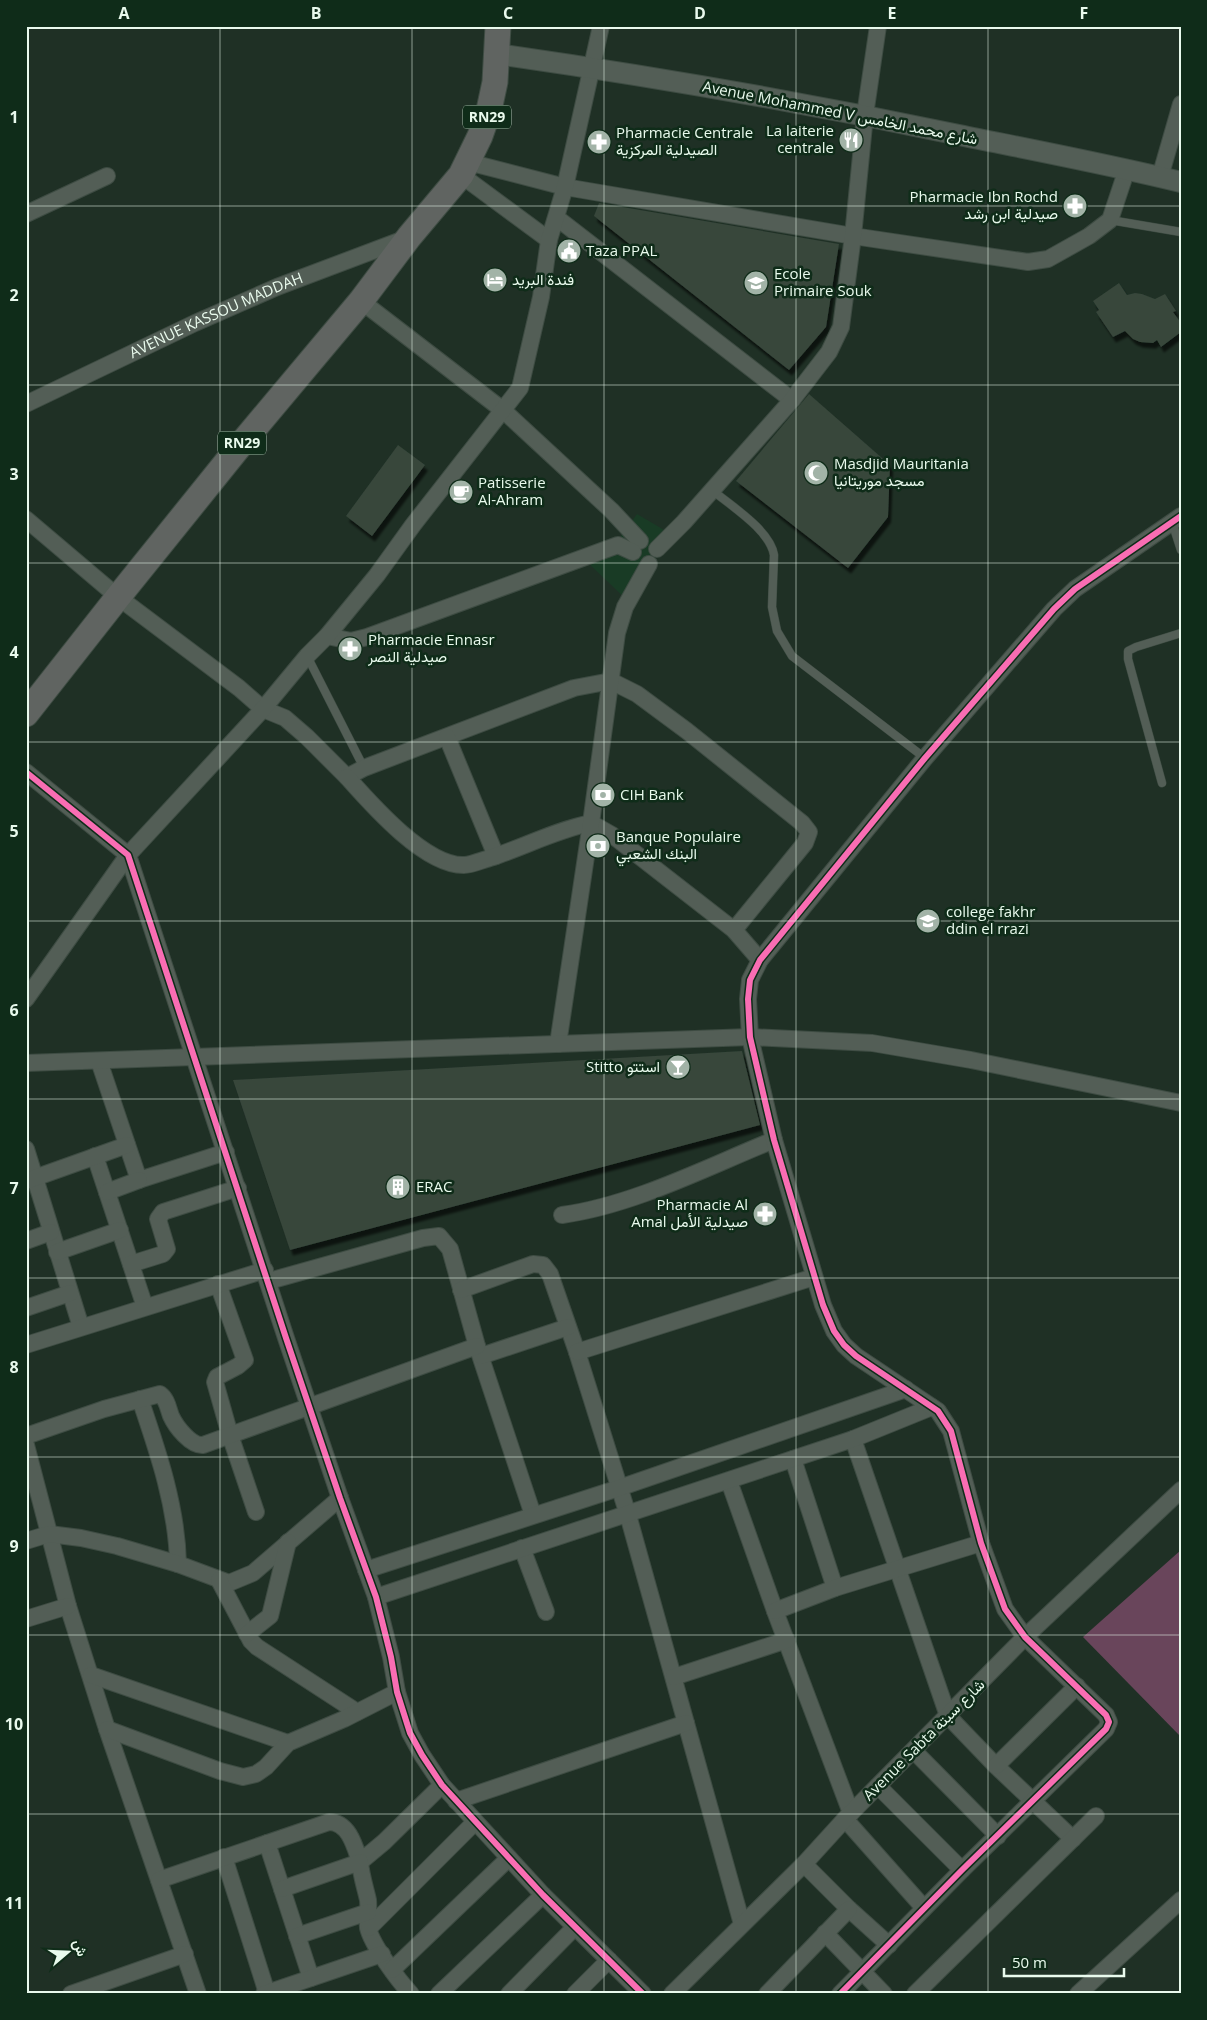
<svg xmlns="http://www.w3.org/2000/svg" width="1207" height="2020" viewBox="0 0 1207 2020" font-family="'Open Sans',Vazirmatn,sans-serif">
<style>
.built{fill:#193b25}
.green{fill:#69455b}
.building{fill:#37463b;filter:url(#shadow)}
.lines{fill:none;stroke-linecap:round;stroke-linejoin:round}
.service-casing{stroke:#3e4c43;stroke-width:9}
.minor-casing{stroke:#3e4c43;stroke-width:18}
.tertiary-casing{stroke:#3e4c43;stroke-width:22}
.primary-casing{stroke:#3e4c43;stroke-width:27}
.service{stroke:#535e56;stroke-width:8}
.minor{stroke:#535e56;stroke-width:16}
.tertiary{stroke:#535e56;stroke-width:20}
.primary{stroke:#606461;stroke-width:25}
.cycleway-casing{stroke:#0f2c19;stroke-width:9}
.cycleway{stroke:#f96db3;stroke-width:6}
.grid{fill:none;stroke:#e9faed;stroke-width:1;stroke-opacity:0.55}
.labels{text-anchor:middle;stroke-width:5;stroke-linejoin:round;paint-order:stroke}
.shield{fill:#0f2c19;stroke:#a8bcad;stroke-width:1}
.shield-label{font-size:14px;font-weight:bold;fill:#e9faed}
.street-label{font-size:15px;fill:#e9faed;stroke:#0f2c19}
.poi-label{font-size:15px;fill:#e9faed;stroke:#0f2c19;text-anchor:start}
.neatline{fill:none;stroke:#e9faed;stroke-width:2}
.grid-label{font-size:16px;text-anchor:middle;font-weight:bold;fill:#e9faed}
</style>
<defs>
<filter id="shadow"><feDropShadow dx="3" dy="5.5" stdDeviation="1" flood-color="#0009"/></filter>
</defs>
<rect width="100%" height="100%" fill="#1f3025"/>
<!-- built -->
<path class="built" d="M637 514 671 534 628 601 584 559 611 550Z"/>
<!-- green -->
<path class="green" d="M1181 1550V1737L1083 1637Z"/>
<!-- building -->
<g class="building">
<path d="M599 203 839 244 826 327 789 370 594 216Z"/>
<path d="M1119 283 1127 295 1135 293 1142 294 1155 299 1165 294 1176 311 1173 312 1181 323V332L1161 347 1157 340 1153 343 1140 342 1133 339 1125 331 1113 337 1096 312 1099 310 1093 301Z"/>
<path d="M809 394 890 465 888 517 848 568 736 481Z"/>
<path d="M398 445 425 465 372 536 346 516Z"/>
<path d="M742 1051 760 1125 290 1250 233 1080Z"/>
</g>
<g class="lines">
<defs>
<g id="service">
<path d="M1110 220 1181 232"/>
<path d="M712 490C731 506 770 530 774 555L772 607 777 631 792 656 925 758"/>
<path d="M1172 522 1181 550"/>
<path d="M307 656 364 768"/>
<path d="M1162 783 1128 659V651L1136 647 1181 633"/>
</g>
<g id="minor">
<path d="M468 162 565 187 853 236 1028 262 1048 259 1089 236 1110 220 1127 169"/>
<path d="M461 175 549 240"/>
<path d="M1160 177 1181 104"/>
<path d="M26 214 107 176"/>
<path d="M557 218 792 400"/>
<path d="M361 301 504 411 611 510 640 541"/>
<path id="s1" d="M26 404 195 323 277 287 407 238"/>
<path d="M26 519 118 597 239 688 263 709 285 718 307 737 347 777 364 768 574 688 611 681 637 694 687 731 802 823 809 832 805 843 734 930"/>
<path d="M657 549 684 522 792 400 829 352 841 327 853 236 865 115 878 26"/>
<path d="M327 636 351 641 367 637 618 545 633 552"/>
<path d="M447 737 496 856"/>
<path d="M26 772 128 855 286 1338 340 1498 376 1597 391 1657 397 1692 410 1733 422 1755 442 1785 543 1895 643 1994"/>
<path d="M347 777C371 804 425 866 464 865 472 865 482 860 490 858 524 847 556 830 591 823L612 835 734 930 760 960"/>
<path d="M26 999 128 855 263 709 307 656 327 636 377 575 413 525 520 388 541 297 549 240 565 187 601 26"/>
<path d="M558 1044 591 823 617 633 625 607 649 564"/>
<path d="M99 1061 139 1180 226 1152"/>
<path d="M26 1063 750 1037 872 1043 971 1060 1181 1103"/>
<path d="M26 1149 81 1327"/>
<path d="M95 1156 145 1307"/>
<path d="M26 1181 127 1145"/>
<path d="M107 1192 139 1180"/>
<path d="M562 1215C634 1205 707 1167 774 1140"/>
<path d="M26 1241 51 1232"/>
<path d="M57 1252 120 1230"/>
<path d="M131 1264 163 1254 167 1249 158 1219 163 1212 238 1188"/>
<path d="M269 1281 423 1238 439 1236 450 1249 477 1346 533 1515"/>
<path d="M218 1284 245 1360 238 1366 217 1377 215 1382 230 1435 256 1512"/>
<path d="M461 1290 533 1264 543 1265 550 1274 577 1352 628 1515 742 1924"/>
<path d="M26 1308 70 1293"/>
<path d="M26 1345 265 1270"/>
<path d="M577 1352 814 1277"/>
<path d="M481 1356 568 1327"/>
<path d="M140 1399C158 1452 177 1507 178 1564"/>
<path d="M26 1436 104 1409 160 1394C167 1399 168 1408 171 1416 176 1427 191 1446 203 1445L477 1346"/>
<path d="M853 1439 948 1716 996 1766 1073 1839"/>
<path d="M26 1445 68 1606 107 1729 198 1994"/>
<path d="M793 1459 835 1588"/>
<path d="M729 1481 775 1611 851 1813"/>
<path d="M26 1541 49 1534 81 1538 117 1546 178 1564 229 1583 253 1573 340 1498"/>
<path d="M522 1548 546 1612"/>
<path d="M366 1570 619 1488 906 1389"/>
<path d="M219 1580 251 1641 257 1647 357 1712"/>
<path d="M376 1597 853 1439 932 1407"/>
<path d="M775 1611 835 1588 981 1543"/>
<path d="M26 1619 68 1606"/>
<path d="M247 1634 270 1616 288 1542"/>
<path d="M91 1675 288 1743"/>
<path d="M674 1677 787 1640"/>
<path d="M107 1729 220 1771 243 1777 256 1774 266 1767 288 1743 344 1719 397 1692"/>
<path d="M914 1751 998 1836"/>
<path d="M996 1766 1077 1686"/>
<path d="M878 1786 962 1870"/>
<path d="M456 1801 686 1723"/>
<path d="M845 1819 924 1908"/>
<path d="M267 1843 311 1978"/>
<path d="M224 1857 267 1993"/>
<path d="M804 1864 849 1909 889 1945"/>
<path d="M159 1880 329 1822C349 1822 355 1847 360 1862L384 1842 442 1785"/>
<path d="M282 1889 360 1862C361 1875 365 1887 368 1900 369 1909 367 1919 368 1928 372 1945 398 1980 411 1994"/>
<path d="M369 1928 475 1822"/>
<path d="M825 1933 884 1994"/>
<path d="M297 1936 368 1912"/>
<path d="M392 1970 509 1858"/>
<path d="M71 1994 185 1954"/>
<path d="M264 1994 382 1954"/>
<path d="M439 1994 543 1895"/>
<path d="M509 1994 575 1927"/>
<path d="M575 1994 609 1960"/>
<path d="M672 1994 804 1864 845 1819 1025 1637 1181 1490"/>
<path d="M767 1994 849 1909"/>
<path d="M840 1994 962 1870 1106 1729 1109 1722 1106 1715 1025 1637 1005 1609 981 1543 951 1431 938 1411 856 1356 844 1345 834 1331 823 1305 774 1140 750 1037 748 999 750 980 760 960 925 758 1054 609 1075 589 1181 516"/>
<path d="M915 1994 1096 1816"/>
<path d="M1078 1994 1181 1900"/>
</g>
<path id="tertiary" d="M497 54C652 76 806 103 959 135 1033 150 1107 164 1181 182"/>
<path id="primary" d="M26 714 118 597 242 443 361 301 409 237 461 175 480 136 489 110 495 82 498 26"/>
</defs>
<!-- service casing -->
<use href="#service" class="service-casing"/>
<!-- minor casing -->
<use href="#minor" class="minor-casing"/>
<!-- tertiary casing -->
<use href="#tertiary" class="tertiary-casing"/>
<!-- primary casing -->
<use href="#primary" class="primary-casing"/>
<!-- service -->
<use href="#service" class="service"/>
<!-- minor -->
<use href="#minor" class="minor"/>
<!-- tertiary -->
<use href="#tertiary" class="tertiary"/>
<!-- primary -->
<use href="#primary" class="primary"/>
<defs>
<g id="cycleway">
<path d="M26 772 128 855 286 1338 340 1498 376 1597 391 1657 397 1692 410 1733 422 1755 442 1785 543 1895 643 1994"/>
<path d="M840 1994 962 1870 1106 1729 1109 1722 1106 1715 1025 1637 1005 1609 981 1543 951 1431 938 1411 856 1356 844 1345 834 1331 823 1305 774 1140 750 1037 748 999 750 980 760 960 925 758 1054 609 1075 589 1181 516"/>
</g>
</defs>
<!-- cycleway casing -->
<use href="#cycleway" class="cycleway-casing"/>
<!-- cycleway -->
<use href="#cycleway" class="cycleway"/>
</g>
<!-- grid -->
<path class="grid" d="M220 26V1994M412 26V1994M604 26V1994M796 26V1994M988 26V1994M26 206H1181M26 385H1181M26 563H1181M26 742H1181M26 921H1181M26 1099H1181M26 1278H1181M26 1457H1181M26 1635H1181M26 1814H1181"/>
<!-- icons -->
<defs>
<symbol id="restaurant-disc" viewBox="-11 -11 22 22"><circle r="9.5" fill="#a2b3a7" stroke="#0f2c19"/><path d="M-5-6h1v4h1v-4h1v4h1v-4h1v5L-1.5 .5V6h-2V.5L-5-1ZM5-6V6H3V1.5H1.5Q1.5-4 5-6Z" fill="#fff"/></symbol>
<symbol id="pharmacy-disc" viewBox="-11 -11 22 22"><circle r="9.5" fill="#a2b3a7" stroke="#0f2c19"/><path d="M-2-6h4v4h4v4h-4v4h-4v-4h-4v-4h4Z" fill="#fff"/></symbol>
<symbol id="civic-disc" viewBox="-11 -11 22 22"><circle r="9.5" fill="#a2b3a7" stroke="#0f2c19"/><path d="M-.6-6.5H3V-4.5H.6V-3L4-1V1h2V6H-6V1h2V-1L-.6-3ZM-1.2 2.5V6h2.4V2.5Z" fill="#fff"/></symbol>
<symbol id="hotel-disc" viewBox="-11 -11 22 22"><circle r="9.5" fill="#a2b3a7" stroke="#0f2c19"/><path d="M-6-4.5h1.5V1H6V5H4.5V3h-9V5H-6ZM-4 0a1.8 1.8 0 1 1 3.6 0ZM.5 0V-2.5h3Q6-2.5 6 0Z" fill="#fff"/></symbol>
<symbol id="school-disc" viewBox="-11 -11 22 22"><circle r="9.5" fill="#a2b3a7" stroke="#0f2c19"/><path d="M0-5L7-2L0 1L-7-2ZM-4 1L0 2.5L4 1V4Q0 6-4 4Z" fill="#fff"/></symbol>
<symbol id="mosque-disc" viewBox="-11 -11 22 22"><circle r="9.5" fill="#a2b3a7" stroke="#0f2c19"/><path d="M3.5-4.9A6 6 0 1 0 3.5 4.9A5 5 0 1 1 3.5-4.9Z" fill="#fff"/></symbol>
<symbol id="cafe-disc" viewBox="-11 -11 22 22"><circle r="9.5" fill="#a2b3a7" stroke="#0f2c19"/><path d="M-5.5-4.5H6V0H3Q3 3.5 0 3.5H-2.5Q-5.5 3.5-5.5 0ZM3-3.2v2h1.7v-2ZM-6 4.5H4V6H-6Z" fill="#fff"/></symbol>
<symbol id="bank-disc" viewBox="-11 -11 22 22"><circle r="9.5" fill="#a2b3a7" stroke="#0f2c19"/><path d="M-6-4H6V4H-6ZM0-2.3a2.3 2.3 0 1 0 0 4.6a2.3 2.3 0 1 0 0-4.6Z" fill="#fff"/></symbol>
<symbol id="bar-disc" viewBox="-11 -11 22 22"><circle r="9.5" fill="#a2b3a7" stroke="#0f2c19"/><path d="M-6-5H6L.8 .8V4.5H3.5V6h-7V4.5H-.8V.8Z" fill="#fff"/></symbol>
<symbol id="building-disc" viewBox="-11 -11 22 22"><circle r="9.5" fill="#a2b3a7" stroke="#0f2c19"/><path d="M-4-6H4V6H1V3H-1V6H-4ZM-2.5-4.3h1.7v1.8h-1.7ZM.8-4.3h1.7v1.8H.8ZM-2.5-1h1.7V.8h-1.7ZM.8-1h1.7V.8H.8Z" fill="#fff"/></symbol>
</defs>
<g fill-rule="evenodd">
<use href="#restaurant-disc" x="837" y="126" width="28" height="28"/>
<use href="#pharmacy-disc" x="585" y="128" width="28" height="28"/>
<use href="#pharmacy-disc" x="1061" y="192" width="28" height="28"/>
<use href="#civic-disc" x="555" y="237" width="28" height="28"/>
<use href="#hotel-disc" x="481" y="266" width="28" height="28"/>
<use href="#school-disc" x="742" y="269" width="28" height="28"/>
<use href="#mosque-disc" x="802" y="459" width="28" height="28"/>
<use href="#cafe-disc" x="447" y="478" width="28" height="28"/>
<use href="#pharmacy-disc" x="336" y="635" width="28" height="28"/>
<use href="#bank-disc" x="589" y="781" width="28" height="28"/>
<use href="#bank-disc" x="584" y="832" width="28" height="28"/>
<use href="#school-disc" x="914" y="907" width="28" height="28"/>
<use href="#bar-disc" x="664" y="1053" width="28" height="28"/>
<use href="#building-disc" x="384" y="1173" width="28" height="28"/>
<use href="#pharmacy-disc" x="751" y="1200" width="28" height="28"/>
</g>
<g class="labels">
<!-- shield labels -->
<g class="shield">
<rect x="463" y="105.5" width="48" height="23" rx="4"/>
<rect x="218" y="431.5" width="48" height="23" rx="4"/>
</g>
<g class="shield-label">
<text x="487" y="122">RN29</text>
<text x="242" y="448">RN29</text>
</g>
<!-- street labels -->
<g class="street-label">
<text transform="translate(840 113) rotate(11)" y="5">Avenue Mohammed V شارع محمد الخامس</text>
<text dy="5" stroke="none"><textPath href="#s1" startOffset="210">AVENUE KASSOU MADDAH</textPath></text>
<text transform="translate(924 1740) rotate(-45)" y="5">Avenue Sabta شارع سبتة</text>
</g>
<!-- poi labels -->
<g class="poi-label">
<text x="834" y="136" text-anchor="end">La laiterie<tspan x="834" dy="17">centrale</tspan></text>
<text x="616" y="138">Pharmacie Centrale<tspan x="616" dy="17">الصيدلية المركزية</tspan></text>
<text x="1058" y="202" text-anchor="end">Pharmacie Ibn Rochd<tspan x="1058" dy="17">صيدلية ابن رشد</tspan></text>
<text x="586" y="256">Taza PPAL</text>
<text x="774" y="279">Ecole<tspan x="774" dy="17">Primaire Souk</tspan></text>
<text x="512" y="285">فندة البريد</text>
<text x="834" y="469">Masdjid Mauritania<tspan x="834" dy="17">مسجد موريتانيا</tspan></text>
<text x="478" y="488">Patisserie<tspan x="478" dy="17">Al-Ahram</tspan></text>
<text x="368" y="645">Pharmacie Ennasr<tspan x="368" dy="17">صيدلية النصر</tspan></text>
<text x="620" y="800">CIH Bank</text>
<text x="616" y="842">Banque Populaire<tspan x="616" dy="17">البنك الشعبي</tspan></text>
<text x="946" y="917">college fakhr<tspan x="946" dy="17">ddin el rrazi</tspan></text>
<text x="660" y="1072" text-anchor="end">Stitto استتو</text>
<text x="416" y="1192">ERAC</text>
<text x="748" y="1210" text-anchor="end">Pharmacie Al<tspan x="748" dy="17">Amal صيدلية الأمل</tspan></text>
</g>
</g>
<!-- border -->
<rect width="1207" height="2020" fill="none" stroke="#0f2c19" stroke-width="55"/>
<!-- north arrow -->
<g transform="translate(68 1952) rotate(71)" stroke="#0f2c19" stroke-width="4" paint-order="stroke">
<path d="M0-4L9 19L0 12L-9 19Z" fill="#e9faed"/>
<text y="-8" font-size="14" font-weight="bold" text-anchor="middle" fill="#e9faed">ش</text>
</g>
<!-- scale -->
<path d="M1004 1968v8h120v-8" fill="none" stroke="#e9faed" stroke-width="2.5"/>
<text x="1012" y="1968" font-size="15" fill="#e9faed" stroke="#0f2c19" stroke-width="4" paint-order="stroke">50 m</text>
<rect x="28" y="28" width="1152" height="1964" class="neatline"/>
<g class="grid-label">
<text x="124" y="19">A</text>
<text x="316" y="19">B</text>
<text x="508" y="19">C</text>
<text x="700" y="19">D</text>
<text x="892" y="19">E</text>
<text x="1084" y="19">F</text>
<text x="14" y="123">1</text>
<text x="14" y="301">2</text>
<text x="14" y="480">3</text>
<text x="14" y="658">4</text>
<text x="14" y="837">5</text>
<text x="14" y="1016">6</text>
<text x="14" y="1194">7</text>
<text x="14" y="1373">8</text>
<text x="14" y="1552">9</text>
<text x="14" y="1730">10</text>
<text x="14" y="1909">11</text>
</g>
</svg>
